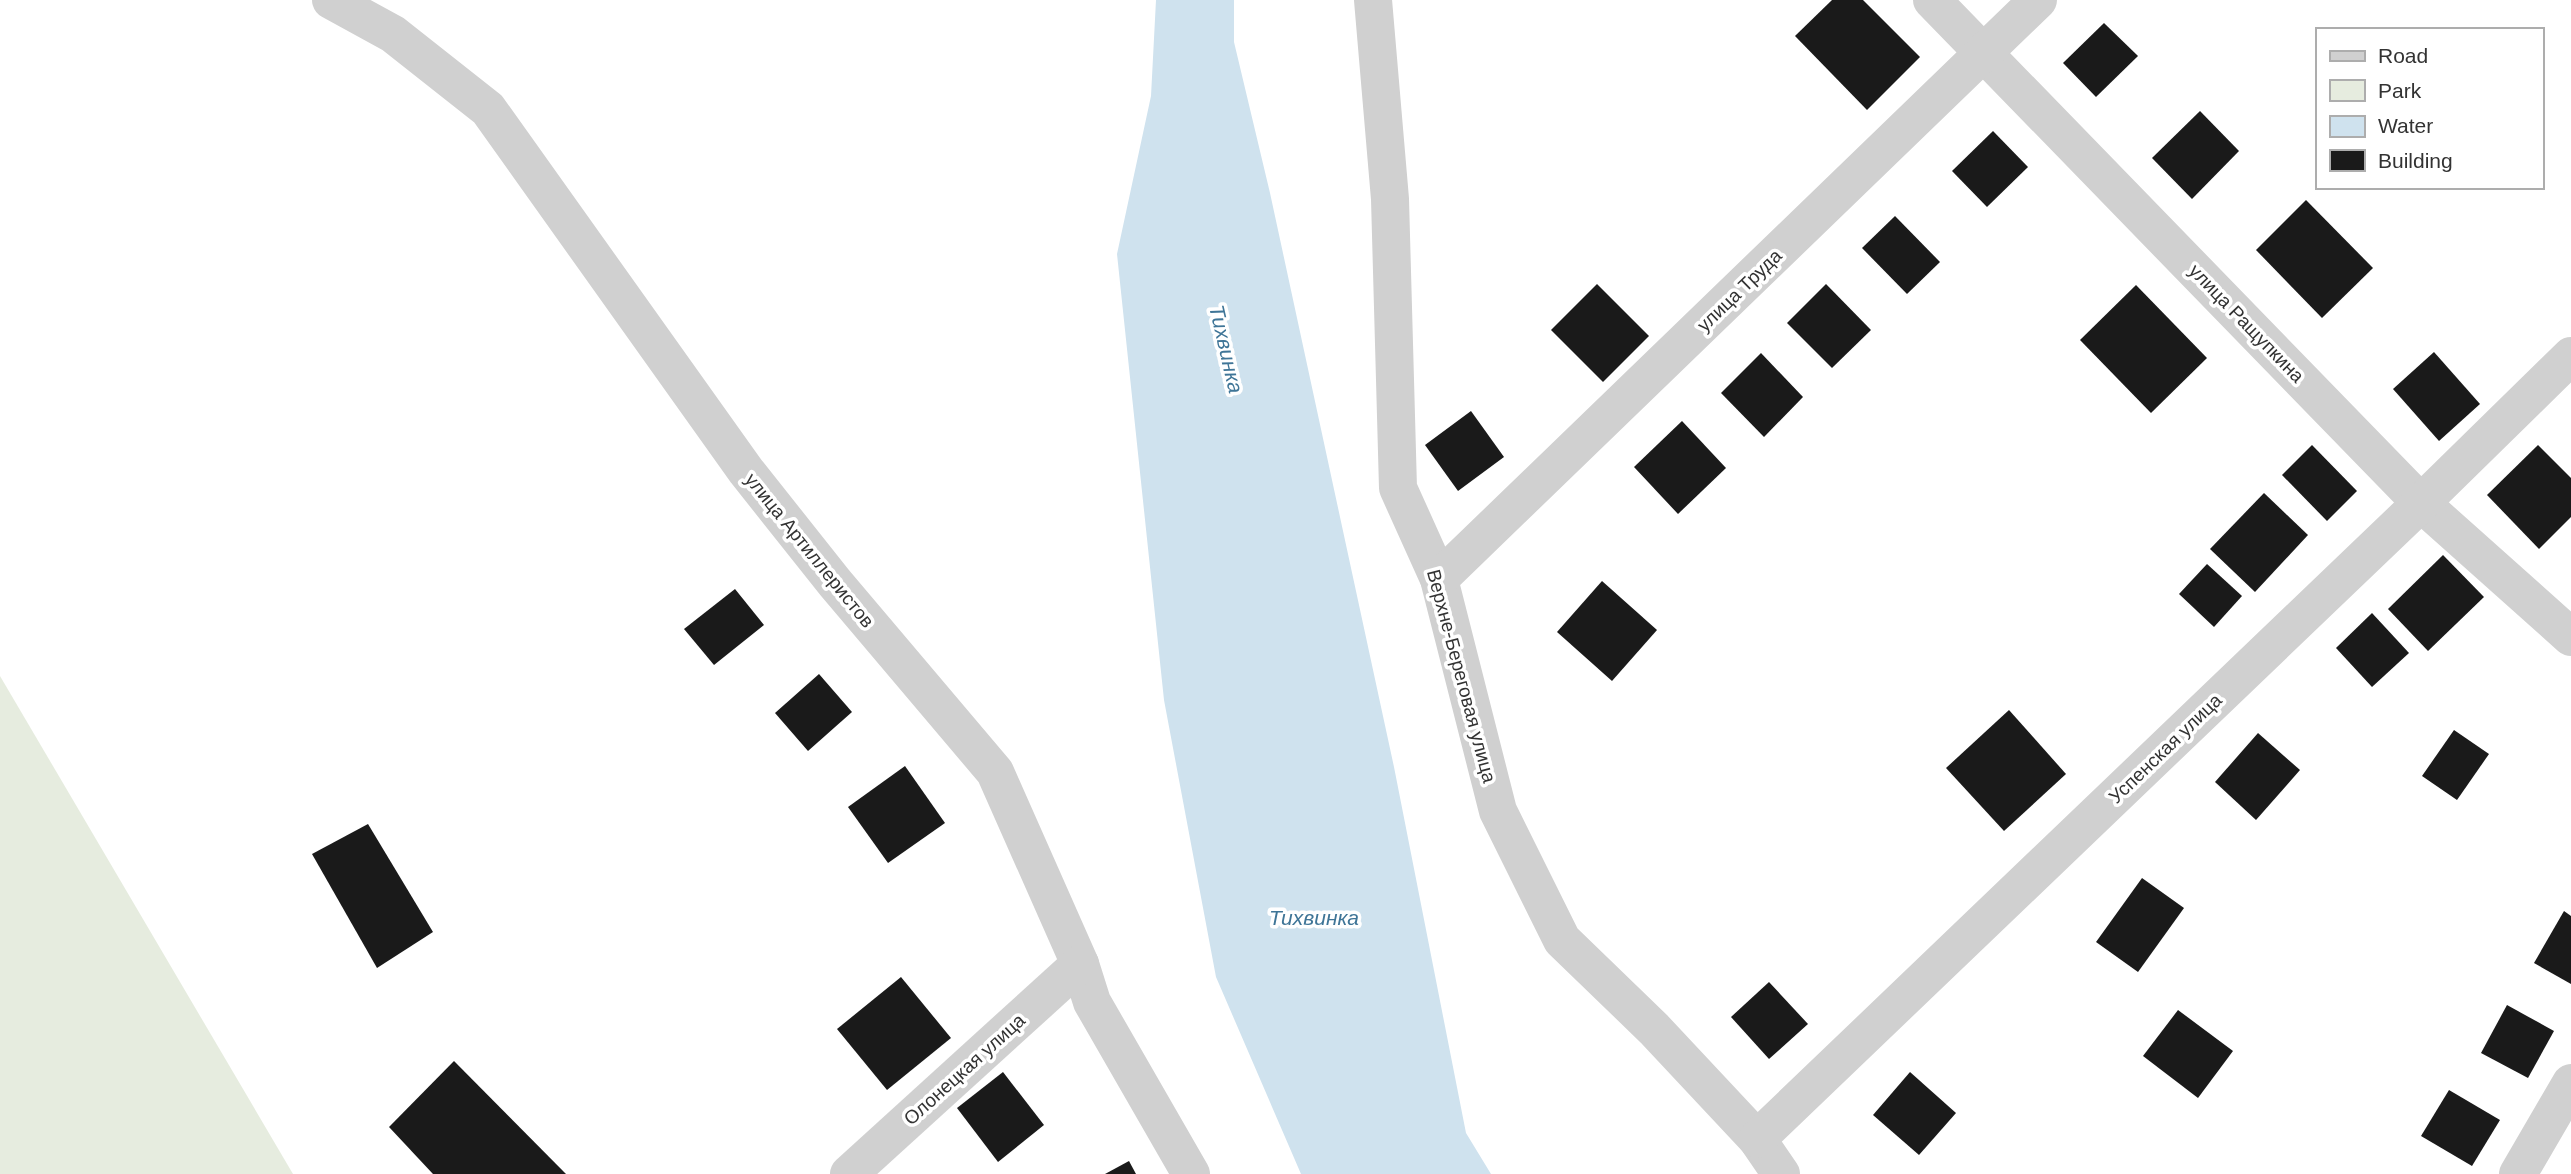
<svg xmlns="http://www.w3.org/2000/svg" width="2571" height="1174" viewBox="0 0 2571 1174" font-family="Helvetica,sans-serif">
<style>
.green{fill:#e6ecdf}
.water{fill:#cfe2ee}
.building{fill:#1a1a1a}
.lines{fill:none;stroke-linecap:round;stroke-linejoin:round}
.street{stroke:#d0d0d0;stroke-width:38}
.labels{text-anchor:middle;stroke-width:7;stroke-linejoin:round;paint-order:stroke}
.street-label{font-size:19px;fill:#333;stroke:#fff}
.water-label{font-size:21px;font-style:italic;fill:#3f7597;stroke:#fff}
</style>
<rect width="100%" height="100%" fill="#fff"/>
<!-- green -->
<path class="green" d="M0 676 293 1174H0Z"/>
<!-- water -->
<path class="water" d="M1156 0H1234V42L1270 193 1394 767 1466 1133 1491 1174H1301L1216 977 1164 700 1117 254 1151 96Z"/>
<!-- building -->
<g class="building">
<path d="M1832 0H1863L1920 57 1867 110 1795 36Z"/>
<path d="M2104 23 2138 56 2096 97 2063 63Z"/>
<path d="M2200 111 2239 151 2192 199 2152 158Z"/>
<path d="M1993 131 2028 167 1987 207 1952 171Z"/>
<path d="M2306 200 2373 268 2322 318 2256 250Z"/>
<path d="M1895 216 1940 262 1907 294 1862 248Z"/>
<path d="M1597 284 1649 336 1603 382 1551 330Z"/>
<path d="M1826 284 1871 330 1832 368 1787 323Z"/>
<path d="M2136 285 2207 358 2151 413 2080 340Z"/>
<path d="M2434 352 2480 404 2439 441 2393 389Z"/>
<path d="M1761 353 1803 397 1764 437 1721 393Z"/>
<path d="M1471 411 1504 457 1458 491 1425 445Z"/>
<path d="M1682 421 1726 468 1678 514 1634 467Z"/>
<path d="M2312 445 2357 491 2327 521 2282 475Z"/>
<path d="M2538 445 2571 478V517L2539 549 2487 495Z"/>
<path d="M2264 493 2308 535 2255 592 2210 549Z"/>
<path d="M2443 555 2484 597 2428 651 2388 609Z"/>
<path d="M2207 564 2242 596 2214 627 2179 594Z"/>
<path d="M1602 581 1657 630 1612 681 1557 632Z"/>
<path d="M735 589 764 625 714 665 684 629Z"/>
<path d="M2372 613 2409 653 2372 687 2336 648Z"/>
<path d="M819 674 852 712 808 751 775 713Z"/>
<path d="M2009 710 2066 774 2004 831 1946 768Z"/>
<path d="M2454 730 2489 754 2457 800 2422 776Z"/>
<path d="M2258 733 2300 770 2256 820 2215 782Z"/>
<path d="M905 766 945 823 888 863 848 807Z"/>
<path d="M368 824 433 932 377 968 312 854Z"/>
<path d="M2142 878 2184 908 2138 972 2096 942Z"/>
<path d="M2564 911 2571 916V984L2534 963Z"/>
<path d="M901 977 951 1038 887 1090 837 1029Z"/>
<path d="M1769 982 1808 1024 1769 1059 1731 1017Z"/>
<path d="M2507 1005 2554 1031 2528 1078 2481 1053Z"/>
<path d="M2178 1010 2233 1051 2198 1098 2143 1056Z"/>
<path d="M454 1061 566 1174H433L389 1127Z"/>
<path d="M1003 1072 1044 1125 998 1162 957 1108Z"/>
<path d="M1910 1072 1956 1113 1919 1155 1873 1115Z"/>
<path d="M2449 1090 2500 1120 2472 1166 2421 1136Z"/>
<path d="M1129 1161 1136 1174H1105Z"/>
</g>
<g class="lines">
<!-- street -->
<g class="street">
<path d="M331 0 393 34 488 109 746 471 835 583 995 772 1080 964 1092 1002 1191 1174"/>
<path d="M1373 0 1390 199 1398 488 1439 579 1498 811 1562 940 1654 1029 1757 1139 1781 1174"/>
<path d="M1932 0 2421 503 2571 637"/>
<path d="M1439 579 2038 0"/>
<path d="M1757 1139 2421 503 2571 356"/>
<path d="M849 1174 1080 964"/>
<path d="M2518 1174 2571 1083"/>
</g>
</g>
<g class="labels">
<!-- street labels -->
<g class="street-label">
<text transform="translate(1739 290) rotate(-44)" y="7">улица Труда</text>
<text transform="translate(2247 323) rotate(46)" y="7">улица Ращупкина</text>
<text transform="translate(810 550) rotate(51)" y="7">улица Артиллеристов</text>
<text transform="translate(1462 676) rotate(75)" y="7">Верхне-Береговая улица</text>
<text transform="translate(2165 748) rotate(-44)" y="7">Успенская улица</text>
<text transform="translate(964 1069) rotate(-42)" y="7">Олонецкая улица</text>
</g>
<!-- water labels -->
<g class="water-label">
<text transform="translate(1226 349) rotate(77)" y="7">Тихвинка</text>
<text x="1314" y="925">Тихвинка</text>
</g>
</g>
<!-- legend -->
<rect x="2316" y="28" width="228" height="161" fill="#ffffff" stroke="#adadad" stroke-width="2"/>
<rect x="2330" y="51" width="35" height="10" fill="#d0d0d0" stroke="#adadad" stroke-width="2"/>
<text x="2378" y="63" font-size="21" fill="#333333">Road</text>
<rect x="2330" y="80" width="35" height="21" fill="#e6ecdf" stroke="#adadad" stroke-width="2"/>
<text x="2378" y="98" font-size="21" fill="#333333">Park</text>
<rect x="2330" y="116" width="35" height="21" fill="#cfe2ee" stroke="#adadad" stroke-width="2"/>
<text x="2378" y="133" font-size="21" fill="#333333">Water</text>
<rect x="2330" y="150" width="35" height="21" fill="#1a1a1a" stroke="#adadad" stroke-width="2"/>
<text x="2378" y="168" font-size="21" fill="#333333">Building</text>
</svg>
